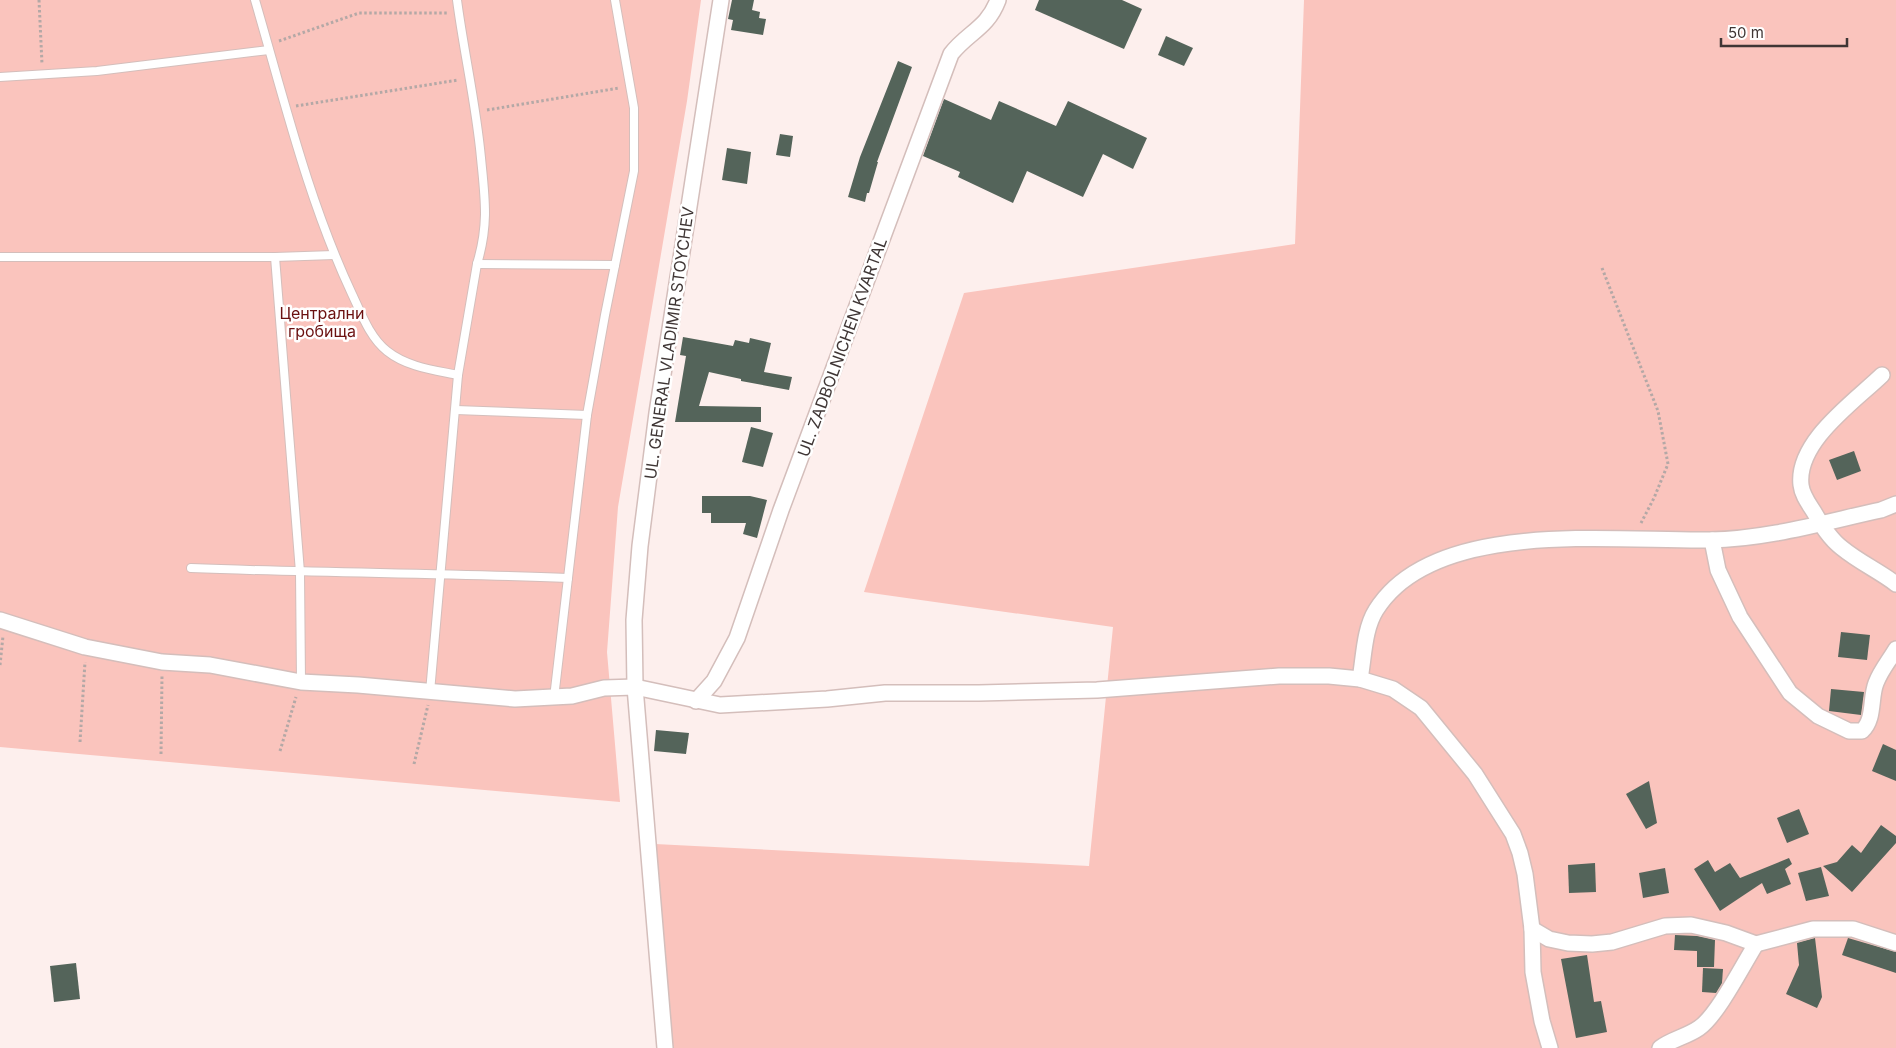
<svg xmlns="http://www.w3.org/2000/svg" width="1896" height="1048" viewBox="0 0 1896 1048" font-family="Inter,sans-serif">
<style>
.green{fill:#fac4bd}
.building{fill:#54645a}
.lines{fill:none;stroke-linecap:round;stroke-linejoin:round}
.lane-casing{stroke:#d4bebb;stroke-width:10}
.street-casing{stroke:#d4bebb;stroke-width:18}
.path{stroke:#b4a8a6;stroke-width:3;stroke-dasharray:2.5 2.5;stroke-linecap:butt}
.lane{stroke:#fff;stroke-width:8}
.street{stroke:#fff;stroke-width:15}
.labels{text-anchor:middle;stroke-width:5;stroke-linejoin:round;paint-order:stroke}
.park-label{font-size:16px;fill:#6b1110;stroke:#fff}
.street-label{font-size:16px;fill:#3f3635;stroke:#fff}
</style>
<rect width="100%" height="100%" fill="#fdefed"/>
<!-- green -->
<g class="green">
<path d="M0 0H701L687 101 618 507 607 652 620 802 0 747Z"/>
<path d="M1304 0H1896V1048H665L655 844 1089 866 1113 627 864 592 964 293 1295 244Z"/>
</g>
<!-- building -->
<g class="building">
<path d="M732 0H754L752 10 760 12 759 18 766 19 763 35 731 30 733 20 728 19Z"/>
<path d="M1039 0H1122L1142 9 1124 49 1035 10Z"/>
<path d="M1166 36 1193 48 1184 66 1158 55Z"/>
<path d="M898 61 912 67 877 162H878L869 193H867L865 202 848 197 860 157Z"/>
<path d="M944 99 991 120 999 101 1056 126 1068 101 1147 138 1133 169 1103 154 1083 197 1027 171 1013 203 958 177 960 172 923 156Z"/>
<path d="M780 134 793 136 790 157 776 155Z"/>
<path d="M727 148 751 152 747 184 722 180Z"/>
<path d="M683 337 733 346 735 340 749 343 750 338 771 343 764 372 792 377 789 390 741 381V379L709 372 699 406 761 407V422H675L686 356 680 355Z"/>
<path d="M751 427 773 433 763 467 742 462Z"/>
<path d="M1854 451 1861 471 1837 480 1829 460Z"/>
<path d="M702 496H750L767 500 757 538 743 534 746 523H711V513H702Z"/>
<path d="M1841 632 1870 635 1867 660 1838 657Z"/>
<path d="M1831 689 1864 692 1861 715 1829 711Z"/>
<path d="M656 730 689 733 686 754 654 751Z"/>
<path d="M1883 744 1896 750V781L1872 771Z"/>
<path d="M1649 781 1657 823 1646 829 1626 794Z"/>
<path d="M1799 809 1809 834 1787 843 1777 818Z"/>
<path d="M1881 825 1896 836V843L1852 892 1823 866 1837 862 1852 845 1861 853Z"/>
<path d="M1789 858 1792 864 1785 869 1791 884 1767 894 1762 883 1720 911 1694 869 1708 860 1715 872 1730 863 1740 878Z"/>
<path d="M1595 863 1596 892 1569 893 1568 865Z"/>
<path d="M1821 867 1829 896 1806 901 1798 873Z"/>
<path d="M1665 868 1669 893 1643 898 1639 873Z"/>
<path d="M1675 935 1697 936 1715 940 1714 967H1697V951L1674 950Z"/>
<path d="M1815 938 1822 997 1817 1008 1786 994 1799 965 1797 943Z"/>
<path d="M1848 938 1896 952V973L1842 955Z"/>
<path d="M1587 955 1594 1002 1601 1001 1607 1032 1576 1038 1561 959Z"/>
<path d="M76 963 80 999 54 1002 50 966Z"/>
<path d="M1703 968 1723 969 1722 983 1716 993 1702 992Z"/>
</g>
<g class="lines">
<defs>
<g id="lane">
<path d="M255 0C284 99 308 200 352 294 361 313 370 338 387 351 407 367 434 370 458 375"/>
<path d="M0 77 97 71 269 50"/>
<path d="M0 257H275L334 255"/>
<path d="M275 257 300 572 301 682"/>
<path d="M477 264 615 265"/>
<path d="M456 410 587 415"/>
<path d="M191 568C317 573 443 573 568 578"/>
<path d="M430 692 458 375 477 264C489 224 485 199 481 158 476 104 464 53 457 0"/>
<path d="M554 698 587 415 605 315 634 171V108L615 0"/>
</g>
<g id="street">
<path d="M1882 375C1854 402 1796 442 1801 485 1802 495 1809 504 1814 512 1822 526 1830 539 1842 548 1859 562 1879 571 1896 584"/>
<path d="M1712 540 1718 570 1740 617 1790 693 1818 716 1849 731H1862C1875 719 1870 698 1876 683 1881 670 1889 661 1896 649"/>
<path d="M0 620 85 647 162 662 210 665 301 682 358 685 515 699 572 696 604 688 635 687 720 705 827 699 885 693H979L1097 690 1279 676H1329L1360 679 1393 689 1421 708 1475 774 1513 834 1520 853 1525 874 1532 929 1549 939 1568 943 1592 944 1612 942 1665 926 1691 925 1726 933 1756 944 1813 929H1853L1896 943"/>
<path d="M1360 679C1364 657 1364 629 1376 610 1434 517 1617 542 1710 540 1768 539 1825 522 1881 510L1896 504"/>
<path d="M696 701 714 681 737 638 781 510 951 54C968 32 987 29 998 0"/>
<path d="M1532 929 1533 972 1542 1021 1550 1048"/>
<path d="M665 1048 635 687 634 620 640 546 657 413 721 0"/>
<path d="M1660 1048C1672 1039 1686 1037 1699 1028 1717 1016 1743 965 1756 944"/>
</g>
</defs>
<!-- lane casing -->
<use href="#lane" class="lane-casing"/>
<!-- street casing -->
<use href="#street" class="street-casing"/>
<!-- path -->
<g class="path">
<path d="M39 0 42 64"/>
<path d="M279 41 359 13H448"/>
<path d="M296 106 458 80"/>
<path d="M487 110 619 88"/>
<path d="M1602 268 1658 411 1668 464 1654 498 1641 523"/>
<path d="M0 665 3 636"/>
<path d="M80 742 85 662"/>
<path d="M280 751 296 697"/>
<path d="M161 754 162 675"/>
<path d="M414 764 428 705"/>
</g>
<!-- lane -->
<use href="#lane" class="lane"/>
<!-- street -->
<use href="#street" class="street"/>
</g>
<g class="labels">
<!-- park labels -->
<g class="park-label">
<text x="322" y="319">Централни<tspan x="322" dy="18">гробища</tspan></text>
</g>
<!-- street labels -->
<g class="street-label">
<text transform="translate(669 343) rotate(-82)" y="6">UL. GENERAL VLADIMIR STOYCHEV</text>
<text transform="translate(842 347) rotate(-70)" y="6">UL. ZADBOLNICHEN KVARTAL</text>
</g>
</g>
<!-- scale -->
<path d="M1721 38v8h126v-8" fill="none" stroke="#3f3635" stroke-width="2.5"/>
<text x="1728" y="38" font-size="15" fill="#3f3635" stroke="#ffffff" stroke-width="4" paint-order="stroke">50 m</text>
</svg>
